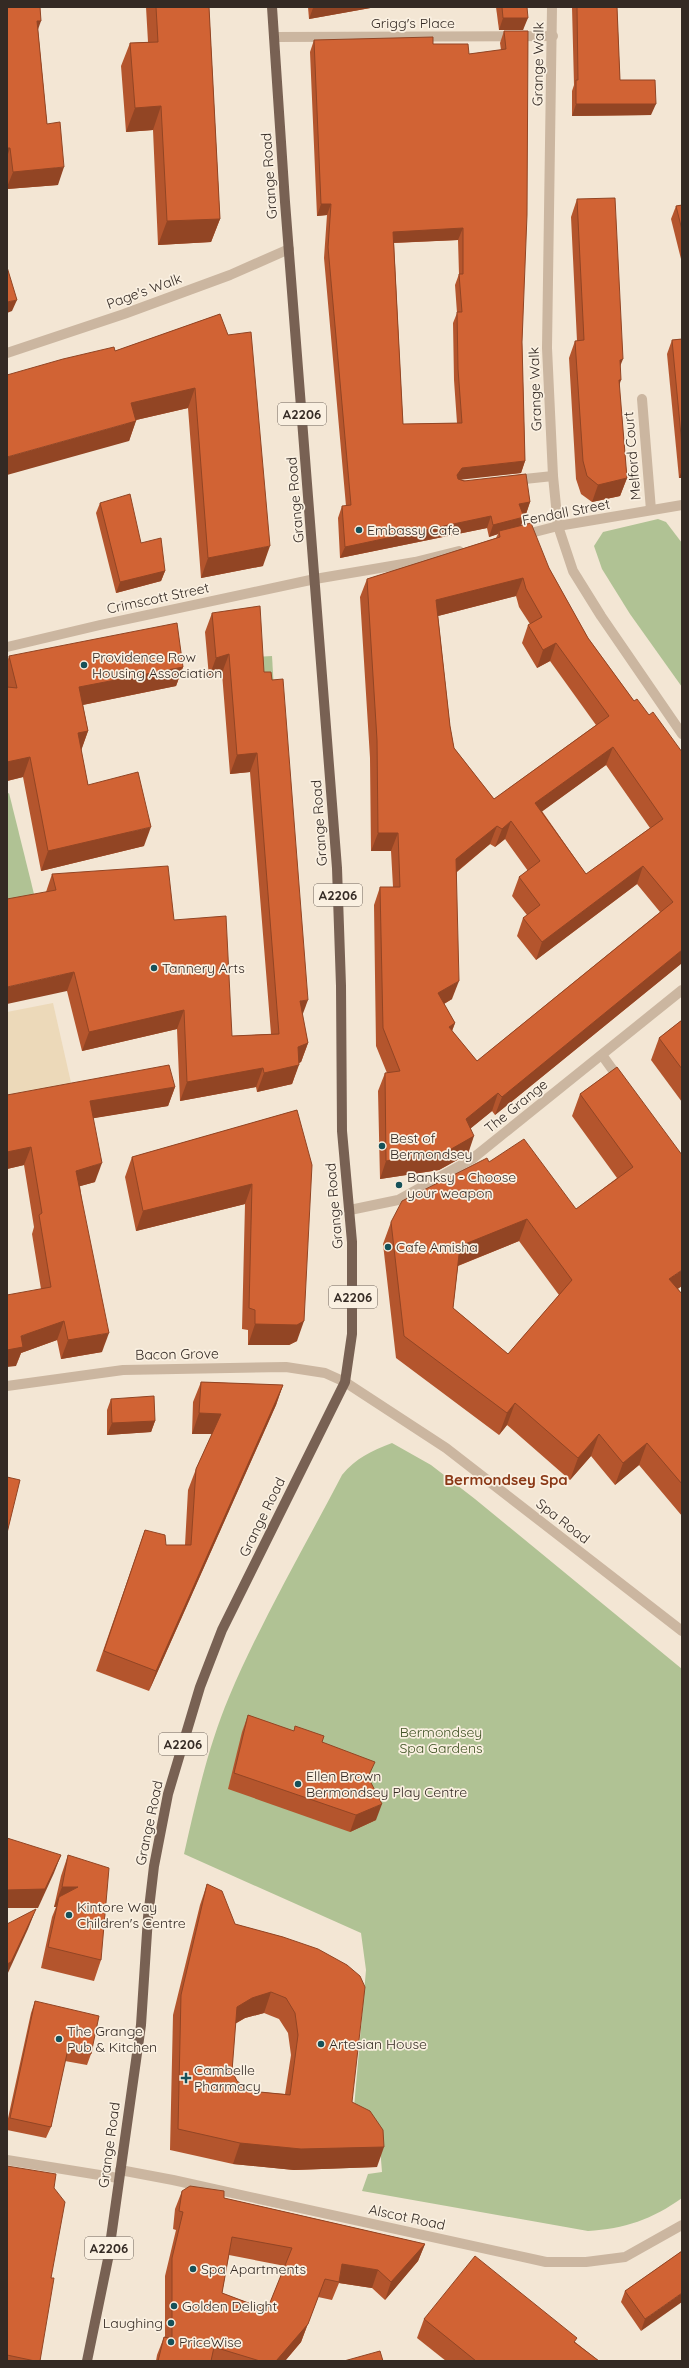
<svg xmlns="http://www.w3.org/2000/svg" width="689" height="2368" viewBox="0 0 689 2368" font-family="Quicksand,sans-serif">
<style>
.green{fill:#b0c294}
.plaza{fill:#ecd9b9}
.lines{fill:none;stroke-linecap:round;stroke-linejoin:round}
.minor{stroke:#cbb6a0;stroke-width:10}
.primary{stroke:#786153;stroke-width:10}
.wall{fill:#b4552d;fill-rule:evenodd}
.shaded-wall{fill:#924524}
.building{fill:#d16334;stroke:#924524;fill-rule:evenodd}
.poi-dot{fill:#165159;stroke:#faf0e1;stroke-width:1.5}
.labels{text-anchor:middle;stroke-width:3.5;stroke-linejoin:round;paint-order:stroke}
.shield{fill:#faf0e1;stroke:#6f655d;stroke-width:1}
.shield-label{font-size:13px;font-weight:bold;fill:#342a24}
.street-label{font-size:14px;fill:#342a24;stroke:#faf0e1}
.poi-label{font-size:14px;fill:#342a24;stroke:#faf0e1;text-anchor:start}
.park-label{font-size:14px;fill:#415426;stroke:#faf0e1}
.neighbourhood-label{font-size:15px;font-weight:bold;fill:#8a3816;stroke:#faf0e1}
</style>
<rect width="100%" height="100%" fill="#f3e6d4"/>
<!-- green -->
<g class="green">
<path d="M658 519 666 522 682 543V687L630 614 602 569 594 546 603 532Z"/>
<path d="M272 656 274 690 255 657Z"/>
<path d="M9 793 35 898 7 905V794Z"/>
<path d="M392 1443 431 1465 475 1499 682 1669V2198C653 2219 624 2229 588 2231L362 2191 368 2174 382 2172 380 2147 353 2119 366 1970 361 1933 184 1854C196 1801 208 1747 229 1697 261 1621 304 1548 342 1475 356 1458 371 1451 392 1443Z"/>
</g>
<!-- plaza -->
<path class="plaza" d="M53 1003 72 1087 7 1101V1012Z"/>
<g class="lines">
<!-- minor -->
<g class="minor">
<path d="M552 7 547 348 553 476 558 526 573 571 601 616 682 734"/>
<path d="M274 37 553 36"/>
<path d="M7 353 124 314 230 275 289 249"/>
<path d="M642 399 651 510"/>
<path d="M515 480 553 476"/>
<path d="M523 535 558 526 682 505"/>
<path d="M7 647 100 625 315 579 415 562 459 551"/>
<path d="M602 1055 620 1080"/>
<path d="M350 1210 398 1200 472 1159 682 990"/>
<path d="M7 1386 123 1370 286 1367 325 1373 345 1382 446 1448 682 1631"/>
<path d="M7 2160 118 2178"/>
<path d="M120 2170 173 2180 546 2262H586L625 2257 682 2225"/>
</g>
<!-- primary -->
<path class="primary" d="M87 2361 108 2259 141 2025 148 1917 154 1866 168 1794 200 1687 222 1630 345 1382 352 1334V1242L342 1131 341 986 337 868 285 202 272 7"/>
</g>
<!-- wall -->
<g class="wall">
<path d="M7 7 38 30 47 124 58 185 7 189Z"/>
<path d="M146 7H209L220 219 211 242 158 245 153 130 126 132 121 66 130 43 148 42Z"/>
<path d="M308 7H376L309 19Z"/>
<path d="M496 7H527L523 30H499Z"/>
<path d="M572 7H617L620 80 651 115 572 116V91L574 85Z"/>
<path d="M504 31H528L522 342 525 461 521 473 460 479 530 502 526 514H523L521 526 549 568 588 638 634 701 649 715 682 963 495 1115 492 1111 471 1128 468 1154 439 1170 380 1179 378 1091 385 1073H387L376 1046 374 905 380 887H393L391 851H371L370 758 360 597 367 579 496 538 498 534 489 537 487 528 340 558 338 518 342 506H346L324 258 327 215 317 216 310 52 314 40 433 44 469 54 501 50 500 43ZM458 240 459 274 455 285 457 313 453 323 454 380 457 423 403 424 394 243ZM516 596 519 607 530 624 528 625 522 643 537 668 550 661 596 725 494 799 454 748 450 726 438 616ZM606 765 650 828 586 874 542 811ZM505 839 528 871 519 877 512 896 527 915 523 918 517 936 536 960 637 884 660 912 477 1061 452 1031 455 1023 444 1004 452 999 457 872 490 844 495 847Z"/>
<path d="M577 199 620 366 619 386 627 478 620 496 592 502 581 494 576 479 569 358 575 341H577L571 217Z"/>
<path d="M682 205V263L671 219 676 206Z"/>
<path d="M220 314 263 566 201 578 188 408 136 420 129 441 115 351Z"/>
<path d="M682 339V478H679L667 354 672 340Z"/>
<path d="M100 503 165 571 161 581 116 593 96 513Z"/>
<path d="M212 613 264 672 272 680 302 1015 308 1043 301 1062 299 1063 292 1084 257 1092 256 1087 180 1101 177 1029 82 1051 67 991 46 892 52 874 174 920 232 1036 271 1034 250 772 230 774 222 673 209 677 205 632Z"/>
<path d="M9 656 183 667 176 686 83 705 88 731 81 750 88 785 144 846 41 871 23 777 7 781V662Z"/>
<path d="M682 1020V1102L651 1060 659 1038Z"/>
<path d="M617 1067 678 1289 682 1294V1516L639 1465 615 1485 591 1456 570 1480 507 1425 499 1435 396 1358 383 1244 391 1222 489 1162 576 1209 617 1178 572 1116 580 1094ZM519 1241 559 1295 508 1354 453 1308 458 1266Z"/>
<path d="M175 1087 168 1106 93 1118 95 1182 80 1186 102 1352 61 1359 57 1340 21 1353 16 1366 41 1289 32 1234 34 1227 24 1165 7 1169V1095Z"/>
<path d="M297 1110V1341L289 1345H248V1330L242 1329 245 1204 136 1231 125 1177 132 1157Z"/>
<path d="M201 1382 283 1385 276 1405 149 1691 96 1671 145 1530 166 1545H185L188 1490 196 1469 212 1434H192L193 1402Z"/>
<path d="M111 1399 155 1421 151 1432 107 1435V1410Z"/>
<path d="M248 1715 322 1742 369 1778 376 1820 350 1832 228 1789 242 1732Z"/>
<path d="M68 1855 101 1960 94 1981 41 1968 52 1917 56 1907H54L61 1876Z"/>
<path d="M207 1884 235 1924 283 1937 352 2102 377 2167 294 2170 233 2164 170 2150 173 2015 200 1905ZM264 2013 279 2019 288 2033 291 2055 285 2094 260 2092 247 2088 237 2081 232 2071 235 2024 245 2018Z"/>
<path d="M35 2001 91 2054 87 2065 65 2061 51 2127 46 2138 7 2130V2123L31 2013Z"/>
<path d="M7 2166 54 2188 51 2278 40 2361H7Z"/>
<path d="M182 2191 224 2198 425 2244 418 2261 385 2300 372 2288 339 2283 332 2300 318 2297 301 2342 285 2361H156L157 2355 164 2337H165V2276L176 2230 173 2229 175 2209ZM229 2255 285 2266 267 2310 222 2293Z"/>
<path d="M682 2251 641 2331 621 2302 625 2291Z"/>
<path d="M424 2319 575 2342 599 2361H446L417 2338Z"/>
</g>
<!-- shaded-wall -->
<g class="shaded-wall">
<path d="M316 7H376L309 19 313 8Z"/>
<path d="M503 18H528L523 30H499Z"/>
<path d="M37 21H41L35 38Z"/>
<path d="M576 104H656L651 115 572 116Z"/>
<path d="M161 106 153 130 126 132 135 108Z"/>
<path d="M7 148H10L7 157Z"/>
<path d="M64 167 58 185 7 189V187L13 172Z"/>
<path d="M321 204H331L327 215 317 216Z"/>
<path d="M220 219 211 242 158 245 167 221Z"/>
<path d="M463 228 458 240 389 243 393 232Z"/>
<path d="M17 300 12 311 7 313V302Z"/>
<path d="M623 359 616 377 620 360Z"/>
<path d="M619 380H621L615 398Z"/>
<path d="M195 388 188 408 123 423 131 403Z"/>
<path d="M136 421 129 441 7 475V457Z"/>
<path d="M525 461 521 473 458 480 457 475 462 468Z"/>
<path d="M682 470V478H679Z"/>
<path d="M627 478 620 496 592 502 598 485Z"/>
<path d="M530 502 526 514 515 516 519 504Z"/>
<path d="M491 516 487 528 340 558 345 547Z"/>
<path d="M524 517 520 529 499 531 498 534 489 537 493 525Z"/>
<path d="M270 546 263 566 201 578 208 558Z"/>
<path d="M165 571 161 581 116 593 120 582Z"/>
<path d="M523 578 516 596 430 618 436 600Z"/>
<path d="M556 643 550 661 537 668 543 650Z"/>
<path d="M229 654 222 673 209 677 216 658Z"/>
<path d="M183 667 176 686 72 707 79 687Z"/>
<path d="M88 731 81 751 78 733Z"/>
<path d="M613 747 606 765 529 821 535 803Z"/>
<path d="M257 753 250 772 230 774 237 755Z"/>
<path d="M30 757 23 777 7 781V762Z"/>
<path d="M511 821 505 839 495 847 502 829Z"/>
<path d="M497 826 490 844 450 877 456 859Z"/>
<path d="M151 827 144 846 41 871 48 851Z"/>
<path d="M378 833H398L391 851H371Z"/>
<path d="M643 866 637 884 536 960 542 942Z"/>
<path d="M682 950V963L495 1115 502 1097Z"/>
<path d="M74 972 67 991 7 1004V987Z"/>
<path d="M459 981 452 999 432 1011 438 993Z"/>
<path d="M308 1000 301 1019 300 1001Z"/>
<path d="M184 1010 177 1029 82 1051 89 1032Z"/>
<path d="M455 1023 448 1041 449 1027Z"/>
<path d="M308 1043 301 1062 291 1066 298 1047Z"/>
<path d="M299 1065 292 1084 257 1092 264 1073Z"/>
<path d="M263 1068 256 1087 180 1101 187 1082Z"/>
<path d="M175 1087 168 1106 83 1120 90 1101Z"/>
<path d="M498 1093 492 1111 460 1137 466 1119Z"/>
<path d="M474 1136 468 1154 439 1170 380 1179 386 1161Z"/>
<path d="M31 1147 24 1165 7 1169V1152Z"/>
<path d="M102 1163 95 1182 70 1189 76 1171Z"/>
<path d="M252 1184 245 1204 136 1231 143 1211Z"/>
<path d="M527 1219 519 1241 452 1268 460 1246Z"/>
<path d="M682 1270V1286L661 1301 669 1279Z"/>
<path d="M64 1321 57 1340 21 1353 16 1366 7 1367V1350L21 1336Z"/>
<path d="M304 1321 297 1341 289 1345H248L255 1324Z"/>
<path d="M109 1333 102 1352 61 1359 68 1340Z"/>
<path d="M283 1385 276 1405 149 1691 156 1671Z"/>
<path d="M515 1403 507 1425 499 1435 507 1413Z"/>
<path d="M199 1413 221 1414 214 1434H192Z"/>
<path d="M155 1421 151 1432 107 1435 112 1423Z"/>
<path d="M599 1434 591 1456 570 1480 578 1458Z"/>
<path d="M647 1443 639 1465 615 1485 623 1463Z"/>
<path d="M382 1804 376 1820 350 1832 356 1815Z"/>
<path d="M61 1855 54 1873 38 1908H7V1890Z"/>
<path d="M62 1887H78L59 1897 56 1907H54Z"/>
<path d="M36 1909 28 1929 7 1975V1964Z"/>
<path d="M271 1992 264 2013 245 2018 229 2027 237 2007 252 1998Z"/>
<path d="M240 2143 384 2147 377 2167 294 2170 233 2164Z"/>
<path d="M425 2244 418 2261 385 2300 391 2282Z"/>
<path d="M342 2264 378 2270 372 2288 339 2283Z"/>
<path d="M682 2293V2302L641 2331 645 2319Z"/>
<path d="M318 2297 301 2342 285 2361H276Z"/>
</g>
<!-- building -->
<g class="building">
<path d="M7 7H40L41 21H37L47 124 60 122 64 167 13 172 10 148H7Z"/>
<path d="M156 7H209L220 219 167 221 161 106 135 108 130 43 158 42Z"/>
<path d="M502 7H527L528 18H503Z"/>
<path d="M577 7H617L620 80H655L656 104H576V80H578Z"/>
<path d="M504 31H528L527 215 522 342 525 461 462 468 457 475 458 479 464 481 526 474 530 502 519 504 524 517 493 525 491 516 345 547 342 506 351 505 328 247 331 204H321L314 40 433 37V44H468L469 54 506 49ZM463 228V274H459L462 312H457L458 369 462 423 403 424 393 232Z"/>
<path d="M615 198 623 359 620 360 621 380H619L627 478 598 485 587 476 583 461 575 341 584 340 577 199Z"/>
<path d="M682 205V230L676 206Z"/>
<path d="M7 267 17 300 7 302Z"/>
<path d="M220 314 228 335 251 332 270 546 208 558 195 388 131 403 136 421 7 457V375L63 359 114 347 115 351Z"/>
<path d="M682 339V446L672 340Z"/>
<path d="M130 494 141 543 161 538 165 571 120 582 100 503Z"/>
<path d="M531 523 549 568 588 638 634 701 637 699 649 715 653 712 682 752V950L502 1097 498 1093 466 1119 474 1136 446 1152 386 1161 385 1073 400 1071 383 1028 380 887H400L398 833H378L377 740 367 579 500 537 499 531ZM523 578 526 589 542 617 528 625 543 650 556 643 609 716 494 799 454 748 450 726 436 600ZM613 747 663 819 586 874 535 803ZM511 821 540 861 519 877 540 905 523 918 542 942 643 866 673 902 477 1061 449 1027 455 1023 438 993 459 981 456 859 497 826 502 829Z"/>
<path d="M260 606 264 672H271L272 680 283 679 308 1000 300 1001 308 1043 298 1047 299 1065 264 1073 263 1068 187 1082 184 1010 89 1032 74 972 7 987V899L56 890 52 874 168 866 174 920 226 916 232 1036 279 1034 257 753 237 755 229 654 216 658 212 613Z"/>
<path d="M177 623 183 667 79 687 88 731 78 733 88 785 138 772 151 827 48 851 30 757 7 762V687L17 688 9 656Z"/>
<path d="M682 1020V1069L659 1038Z"/>
<path d="M169 1065 175 1087 90 1101 102 1163 76 1171 109 1333 68 1340 64 1321 21 1336 23 1347 7 1350V1295L51 1287 39 1215 42 1213 31 1147 7 1152V1095Z"/>
<path d="M617 1067 682 1155V1270L669 1279 682 1294V1484L647 1443 623 1463 599 1434 578 1458 515 1403 507 1413 404 1336 391 1222 402 1201 487 1158 489 1162 524 1139 576 1209 633 1167 580 1094ZM527 1219 572 1280 508 1354 453 1308 460 1246Z"/>
<path d="M297 1110 312 1165 304 1321 297 1325 255 1324V1310L249 1308 252 1184 143 1211 132 1157Z"/>
<path d="M201 1382 283 1385 156 1671 104 1651 145 1530 165 1535 166 1545H191L196 1469 221 1414 199 1413Z"/>
<path d="M154 1396 155 1421 112 1423 111 1399Z"/>
<path d="M7 1477 20 1480 7 1533Z"/>
<path d="M248 1715 294 1731 295 1726 324 1736 322 1742 375 1762 368 1777 382 1804 356 1815 234 1773Z"/>
<path d="M7 1838 61 1855 45 1889 7 1890Z"/>
<path d="M68 1855 109 1868 101 1960 48 1947 59 1897 78 1887H62Z"/>
<path d="M207 1884 222 1891 235 1924 283 1937 318 1949 347 1965 360 1976 365 1987 352 2102 370 2111 383 2130 384 2147 301 2149 240 2143 178 2129 181 1995ZM271 1992 286 1998 295 2013 298 2035 290 2095 260 2092 247 2088 237 2081 232 2071 237 2007 252 1998Z"/>
<path d="M36 1909 11 1962 7 1964V1924Z"/>
<path d="M35 2001 99 2016 91 2054 68 2049 51 2127 10 2118Z"/>
<path d="M7 2166 56 2174 54 2188 65 2202 51 2278H54L40 2361H35L7 2355Z"/>
<path d="M190 2186 224 2191V2198L425 2244 391 2282 378 2270 342 2264 339 2282 325 2279 308 2324 276 2361H260L214 2347 211 2361H158L164 2337 172 2339V2258L183 2212 179 2211 182 2191ZM232 2237 292 2248 267 2310 222 2293Z"/>
<path d="M682 2251V2293L645 2319 625 2291Z"/>
<path d="M475 2256 577 2338 574 2342 599 2361H476L424 2319Z"/>
<path d="M380 2351 383 2361H344Z"/>
</g>
<!-- markers -->
<g class="poi-dot">
<circle cx="359" cy="530" r="4"/>
<circle cx="84" cy="665" r="4"/>
<circle cx="154" cy="968" r="4"/>
<circle cx="382" cy="1146" r="4"/>
<circle cx="399" cy="1185" r="4"/>
<circle cx="388" cy="1247" r="4"/>
<circle cx="298" cy="1784" r="4"/>
<circle cx="69" cy="1915" r="4"/>
<circle cx="59" cy="2039" r="4"/>
<circle cx="321" cy="2044" r="4"/>
<path d="M184 2072h4v4h4v4h-4v4h-4v-4h-4v-4h4z"/>
<circle cx="193" cy="2269" r="4"/>
<circle cx="174" cy="2306" r="4"/>
<circle cx="171" cy="2323" r="4"/>
<circle cx="171" cy="2342" r="4"/>
</g>
<g class="labels">
<!-- shield labels -->
<g class="shield">
<rect x="278" y="403" width="48" height="22" rx="3"/>
<rect x="314" y="884" width="48" height="22" rx="3"/>
<rect x="329" y="1286" width="48" height="22" rx="3"/>
<rect x="159" y="1733" width="48" height="22" rx="3"/>
<rect x="85" y="2237" width="48" height="22" rx="3"/>
</g>
<g class="shield-label">
<text x="302" y="419">A2206</text>
<text x="338" y="900">A2206</text>
<text x="353" y="1302">A2206</text>
<text x="183" y="1749">A2206</text>
<text x="109" y="2253">A2206</text>
</g>
<!-- street labels -->
<g class="street-label">
<text x="413" y="28">Grigg's Place</text>
<text transform="translate(538 64) rotate(-89)" y="5">Grange Walk</text>
<text transform="translate(269 176) rotate(-94)" y="5">Grange Road</text>
<text transform="translate(144 291) rotate(-20)" y="5">Page's Walk</text>
<text transform="translate(535 389) rotate(-92)" y="5">Grange Walk</text>
<text transform="translate(632 456) rotate(-95)" y="5">Melford Court</text>
<text transform="translate(295 500) rotate(-95)" y="5">Grange Road</text>
<text transform="translate(566 512) rotate(-11)" y="5">Fendall Street</text>
<text transform="translate(158 598) rotate(-12)" y="5">Crimscott Street</text>
<text transform="translate(319 823) rotate(-94)" y="5">Grange Road</text>
<text transform="translate(516 1106) rotate(-39)" y="5">The Grange</text>
<text transform="translate(334 1206) rotate(-95)" y="5">Grange Road</text>
<text transform="translate(177 1354) rotate(-1)" y="5">Bacon Grove</text>
<text transform="translate(262 1517) rotate(-64)" y="5">Grange Road</text>
<text transform="translate(563 1521) rotate(38)" y="5">Spa Road</text>
<text transform="translate(149 1823) rotate(-78)" y="5">Grange Road</text>
<text transform="translate(109 2145) rotate(-82)" y="5">Grange Road</text>
<text transform="translate(407 2217) rotate(12)" y="5">Alscot Road</text>
</g>
<!-- poi labels -->
<g class="poi-label">
<text x="367" y="535">Embassy Cafe</text>
<text x="92" y="662">Providence Row<tspan x="92" dy="16">Housing Association</tspan></text>
<text x="162" y="973">Tannery Arts</text>
<text x="390" y="1143">Best of<tspan x="390" dy="16">Bermondsey</tspan></text>
<text x="407" y="1182">Banksy - Choose<tspan x="407" dy="16">your weapon</tspan></text>
<text x="396" y="1252">Cafe Amisha</text>
<text x="306" y="1781">Ellen Brown<tspan x="306" dy="16">Bermondsey Play Centre</tspan></text>
<text x="77" y="1912">Kintore Way<tspan x="77" dy="16">Children's Centre</tspan></text>
<text x="67" y="2036">The Grange<tspan x="67" dy="16">Pub &amp; Kitchen</tspan></text>
<text x="329" y="2049">Artesian House</text>
<text x="194" y="2075">Cambelle<tspan x="194" dy="16">Pharmacy</tspan></text>
<text x="201" y="2274">Spa Apartments</text>
<text x="182" y="2311">Golden Delight</text>
<text x="163" y="2328" text-anchor="end">Laughing</text>
<text x="179" y="2347">PriceWise</text>
</g>
<!-- park labels -->
<g class="park-label">
<text x="441" y="1737">Bermondsey<tspan x="441" dy="16">Spa Gardens</tspan></text>
</g>
<!-- neighbourhood labels -->
<g class="neighbourhood-label">
<text x="506" y="1485">Bermondsey Spa</text>
</g>
</g>
<!-- border -->
<rect width="689" height="2368" fill="none" stroke="#342a24" stroke-width="16"/>
</svg>
